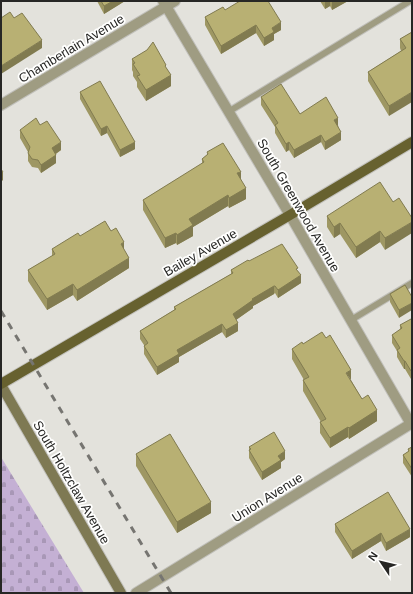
<svg xmlns="http://www.w3.org/2000/svg" width="413" height="594" viewBox="0 0 413 594" font-family="Helvetica,sans-serif">
<style>
.cemetery{fill:url(#cemetery-stones)}
.lines{fill:none;stroke-linecap:round;stroke-linejoin:round}
.service-casing{stroke:#c1c0bb;stroke-width:8}
.minor-casing{stroke:#c1c0bb;stroke-width:12}
.secondary-casing{stroke:#c1c0bb;stroke-width:12}
.primary-casing{stroke:#c1c0bb;stroke-width:12}
.service{stroke:#9f9c82;stroke-width:6}
.minor{stroke:#9f9c82;stroke-width:10}
.secondary{stroke:#7e7953;stroke-width:10}
.primary{stroke:#67612f;stroke-width:10}
.rail{stroke:#767571;stroke-width:3;stroke-dasharray:7 7;stroke-linecap:butt}
.wall{fill:#9e9763}
.shaded-wall{fill:#817b50}
.building{fill:#b8b073;stroke:#817b50}
.labels{text-anchor:middle;stroke-width:3.5;stroke-linejoin:round;paint-order:stroke}
.street-label{font-size:13px;fill:#272725;stroke:#fffffe}
</style>
<defs>
<pattern id="cemetery-stones" width="16" height="16" patternUnits="userSpaceOnUse"><rect width="16" height="16" fill="#c4b0d4"/><path d="M2 7V4a2 2 0 0 1 4 0v3zM10 15v-3a2 2 0 0 1 4 0v3z" fill="#a897b6"/></pattern>
</defs>
<rect width="100%" height="100%" fill="#e3e2dc"/>
<!-- cemetery -->
<path class="cemetery" d="M1 457 84 593H1Z"/>
<g class="lines">
<defs>
<g id="service">
<path d="M228 112 410 1"/>
<path d="M351 320 412 283"/>
</g>
<g id="minor">
<path d="M163 1 290 215 411 424"/>
<path d="M1 105 175 1"/>
<path d="M136 593 412 423"/>
</g>
<path id="secondary" d="M1 385 121 593"/>
<path id="primary" d="M1 384 290 215 412 142"/>
</defs>
<!-- service casing -->
<use href="#service" class="service-casing"/>
<!-- minor casing -->
<use href="#minor" class="minor-casing"/>
<!-- secondary casing -->
<use href="#secondary" class="secondary-casing"/>
<!-- primary casing -->
<use href="#primary" class="primary-casing"/>
<!-- service -->
<use href="#service" class="service"/>
<!-- minor -->
<use href="#minor" class="minor"/>
<!-- secondary -->
<use href="#secondary" class="secondary"/>
<!-- primary -->
<use href="#primary" class="primary"/>
<!-- rail -->
<path class="rail" d="M1 311 171 593"/>
</g>
<!-- wall -->
<g class="wall">
<path d="M97 1H125L104 14Z"/>
<path d="M320 1H348L332 10 330 6 325 9Z"/>
<path d="M225 10 281 30 274 34V40L264 46 256 33 221 54 205 25V17Z"/>
<path d="M412 32 389 116 368 81V72L401 51 400 48V39Z"/>
<path d="M132 59 166 68 171 86 146 101 137 87V82L133 76V72L132 70Z"/>
<path d="M80 92 135 149 120 157 107 133 101 136 80 99Z"/>
<path d="M261 97 300 114 338 125 341 140 325 150 321 142 294 158 289 150 286 152 275 133V127L261 105Z"/>
<path d="M40 125 61 150 56 154V163L41 173 38 168 32 167 28 161V152L20 138V130Z"/>
<path d="M207 152 241 180 246 199 229 208 228 206 193 227V236L177 245 176 243 165 248 143 210V200L202 164V159L207 155Z"/>
<path d="M393 202 385 250 380 242 356 258 340 234 334 238 327 227V216Z"/>
<path d="M80 236 124 250 129 268 77 301 73 295 47 310 28 281V270L52 256V249Z"/>
<path d="M249 261 298 271 301 283 278 298 275 293 274 294 253 306V308L236 320 238 331 226 338 222 332 179 357V362L157 375 144 354V345L140 339V331L174 310V307L231 274V270Z"/>
<path d="M405 285 399 318 390 302V294Z"/>
<path d="M412 320V378L411 379 405 369H404L397 357V351L392 343V335L400 330V325Z"/>
<path d="M303 344 351 380 362 399 377 421 349 439 348 437 330 448 320 433V422H321L303 391V380H304L292 359V349Z"/>
<path d="M249 447 285 459 281 462V468L262 480 249 458Z"/>
<path d="M412 447V477L403 463V455L408 452V449Z"/>
<path d="M136 454 211 513 177 533 136 466Z"/>
<path d="M335 524 410 537 386 551 381 541 352 559 335 532Z"/>
</g>
<!-- shaded-wall -->
<g class="shaded-wall">
<path d="M113 1H125L104 14V6Z"/>
<path d="M325 1H330V6L325 9Z"/>
<path d="M332 1H348L332 10Z"/>
<path d="M281 22V30L274 34V40L264 46V38L272 28Z"/>
<path d="M256 25V33L221 54V46Z"/>
<path d="M42 40V48L1 74V66Z"/>
<path d="M171 75V86L146 101V90Z"/>
<path d="M412 92V102L389 116V106Z"/>
<path d="M338 118V125L334 128V120Z"/>
<path d="M107 126V133L101 136V129Z"/>
<path d="M341 132V140L325 150V142Z"/>
<path d="M321 135V142L294 158V150Z"/>
<path d="M61 142V150L52 156V148Z"/>
<path d="M135 142V149L120 157V150Z"/>
<path d="M289 142V150L286 152V144Z"/>
<path d="M56 155V163L41 173V165Z"/>
<path d="M3 172V180L1 182V174Z"/>
<path d="M241 172V182L237 173Z"/>
<path d="M246 188V199L229 208V198Z"/>
<path d="M228 195V206L193 227V236L177 245V235L189 219Z"/>
<path d="M412 222V233L385 250V238Z"/>
<path d="M340 223V234L334 238V227Z"/>
<path d="M380 231V242L356 258V247Z"/>
<path d="M176 233V243L165 248V238Z"/>
<path d="M124 242V252L121 244Z"/>
<path d="M129 258V268L77 301V290Z"/>
<path d="M301 275V283L278 298V290Z"/>
<path d="M73 284V295L47 310V299Z"/>
<path d="M274 286V294L253 306V308L233 322V314L252 299Z"/>
<path d="M412 303V310L399 318V310Z"/>
<path d="M238 323V331L226 338V330Z"/>
<path d="M222 324V332L179 357V362L157 375V367L177 350Z"/>
<rect x="404" y="361" width="1" height="8"/>
<path d="M351 370V380L346 373Z"/>
<path d="M377 410V421L349 439V428Z"/>
<path d="M348 427V437L330 448V438Z"/>
<path d="M285 451V459L281 462V468L262 480V472L278 456Z"/>
<path d="M211 502V513L177 533V522Z"/>
<path d="M410 529V537L386 551V543Z"/>
<path d="M381 533V541L352 559V551Z"/>
</g>
<!-- building -->
<g class="building">
<path d="M101 1H113L104 6Z"/>
<path d="M240 1H268L281 22 272 28 274 32 264 38 256 25 221 46 205 17 223 7 225 10Z"/>
<path d="M10 12 14 18 22 13 42 40 1 66V18Z"/>
<path d="M412 32V92L389 106 368 72 406 48 400 39Z"/>
<path d="M153 42 166 65 165 66 171 75 146 90 137 76 140 75 133 64 135 63 132 59 147 50Z"/>
<path d="M100 81 135 142 120 150 107 126 101 129 80 92Z"/>
<path d="M281 84 300 114 326 97 338 118 334 120 341 132 325 142 321 135 294 150 289 142 286 144 275 125 278 123 261 97Z"/>
<path d="M36 118 40 125 47 121 61 142 52 148 56 155 41 165 38 160 32 159 28 153 30 147 20 130Z"/>
<path d="M223 143 241 172 237 173 246 188 229 198 228 195 189 219 193 225 177 235 176 233 165 238 143 200 204 162 202 159 208 154 207 152Z"/>
<path d="M1 169 3 172 1 174Z"/>
<path d="M380 182 393 202 399 198 412 218V222L385 238 380 231 356 247 340 223 334 227 327 216Z"/>
<path d="M105 221 111 231 116 228 124 242 121 244 129 258 77 290 73 284 47 299 28 270 55 254 52 249 78 233 80 236Z"/>
<path d="M282 244 298 268 296 269 301 275 278 290 275 286H274L252 299 253 300 233 314 238 323 226 330 222 324 177 350 179 354 157 367 144 346 148 343 140 331 176 309 174 307 233 273 231 270 248 260 249 261Z"/>
<path d="M405 285 412 297V303L399 310 390 294Z"/>
<path d="M411 319 412 320V370L411 371 405 361H404L397 350 400 348 392 335 402 328 400 325Z"/>
<path d="M322 332 326 338 330 335 351 370 346 373 362 399 368 395 377 410 349 428 348 427 330 438 320 422 326 419 303 380 309 377 292 349 302 342 303 344Z"/>
<path d="M274 432 285 451 278 456 281 460 262 472 249 450 251 449 249 447Z"/>
<path d="M170 434 211 502 177 522 136 454Z"/>
<path d="M412 447V469L403 455 409 451 408 449Z"/>
<path d="M388 492 410 529 386 543 381 533 352 551 335 524Z"/>
</g>
<g class="labels">
<!-- street labels -->
<g class="street-label">
<text transform="translate(71 48) rotate(-31)" y="5">Chamberlain Avenue</text>
<text transform="translate(299 205) rotate(60)" y="5">South Greenwood Avenue</text>
<text transform="translate(200 252) rotate(-30)" y="5">Bailey Avenue</text>
<text transform="translate(72 482) rotate(60)" y="5">South Holtzclaw Avenue</text>
<text transform="translate(267 497) rotate(-32)" y="5">Union Avenue</text>
</g>
</g>
<!-- border -->
<rect width="413" height="594" fill="none" stroke="#272725" stroke-width="4"/>
<!-- north arrow -->
<g transform="translate(381 562) rotate(305)" stroke="#fffffe" stroke-width="3" paint-order="stroke">
<path d="M0-3L7 15L0 10L-7 15Z" fill="#272725"/>
<text y="-6" font-size="11" font-weight="bold" text-anchor="middle" fill="#272725">N</text>
</g>
</svg>
